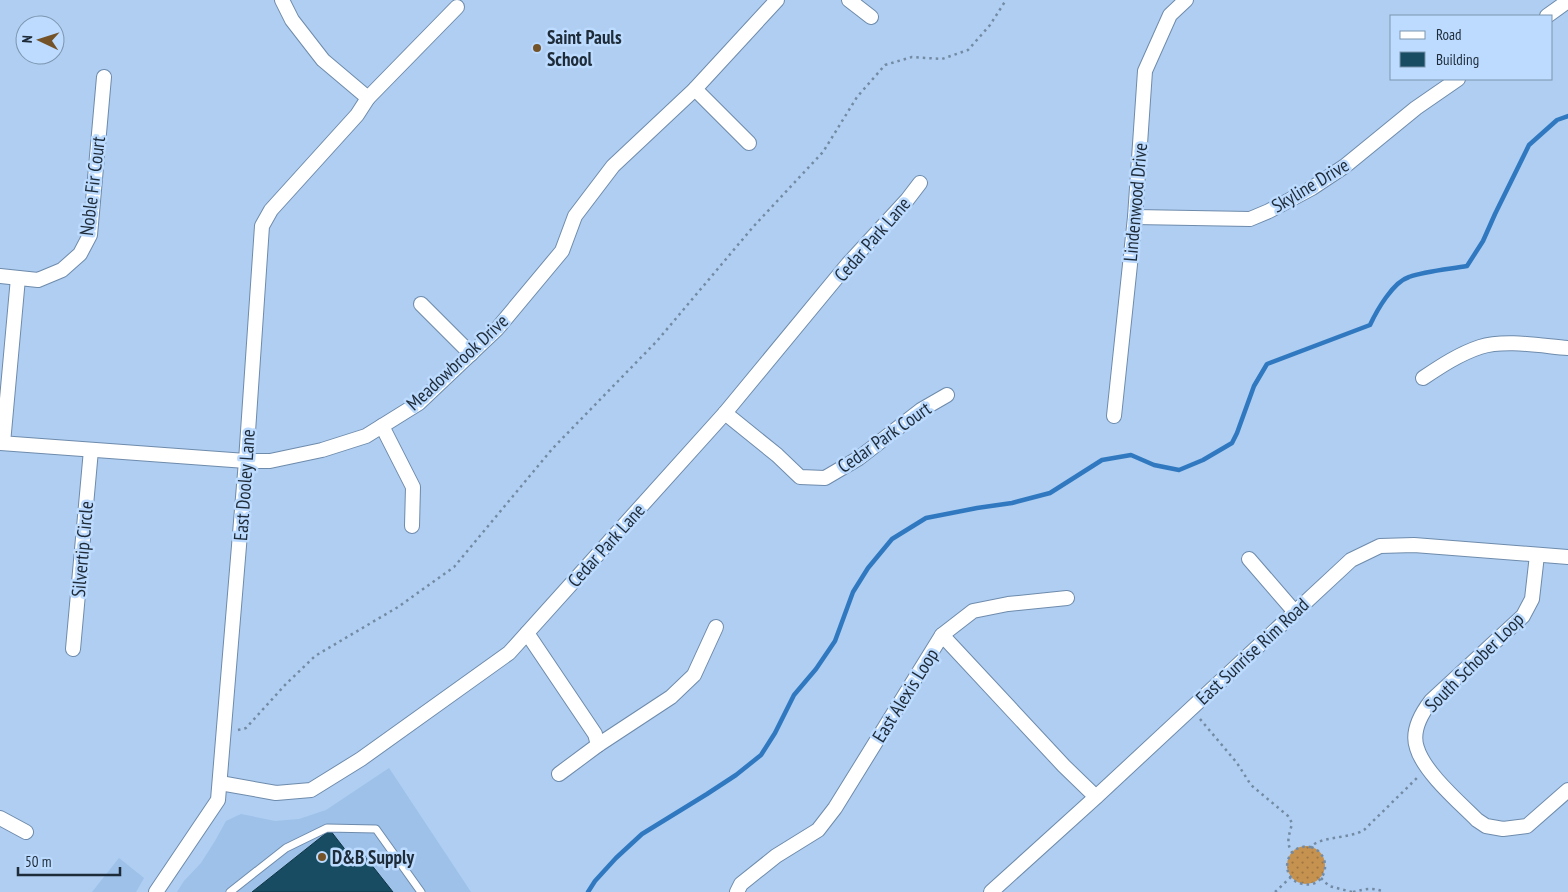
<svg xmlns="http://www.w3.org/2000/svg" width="1568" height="892" viewBox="0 0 1568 892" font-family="'PT Sans Narrow',sans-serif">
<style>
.built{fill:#9dc1e9}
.grass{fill:url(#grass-dots)}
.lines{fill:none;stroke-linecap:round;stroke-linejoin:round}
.stream{stroke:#3079c0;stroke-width:4.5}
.building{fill:#174c63;stroke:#103545}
.service-casing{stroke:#6e8bac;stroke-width:9}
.minor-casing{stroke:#6e8bac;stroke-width:16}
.path{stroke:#738aa4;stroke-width:2.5;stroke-dasharray:2.5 4;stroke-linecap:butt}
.service{stroke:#fff;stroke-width:7}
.minor{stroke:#fff;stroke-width:14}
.poi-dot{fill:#745329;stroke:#bcdbff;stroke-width:2}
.labels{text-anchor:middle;stroke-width:5;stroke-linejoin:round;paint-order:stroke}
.poi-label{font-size:19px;font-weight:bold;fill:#1e2b38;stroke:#bcdbff;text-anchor:start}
.street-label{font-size:19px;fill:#1e2b38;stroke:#bcdbff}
</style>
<defs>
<pattern id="grass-dots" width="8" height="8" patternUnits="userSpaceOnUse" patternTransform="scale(1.25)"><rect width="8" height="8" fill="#c69250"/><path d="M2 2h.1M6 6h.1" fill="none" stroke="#a07743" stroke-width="1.8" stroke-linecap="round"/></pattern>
</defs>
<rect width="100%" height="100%" fill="#afcef1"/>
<!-- built -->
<g class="built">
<path d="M389 768 471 892H177L184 881 201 863 215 841 226 821 241 814 275 821 299 819 326 810Z"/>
<path d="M119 858 144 878 136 892H92Z"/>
</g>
<!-- grass -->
<circle class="grass" cx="1306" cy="865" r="19"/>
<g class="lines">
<!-- stream -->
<path class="stream" d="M588 892 595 881 616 858 642 834 707 794 736 775 761 755 775 733 794 695 816 669 835 641 853 592 868 568 892 539 926 518 977 508 1012 503 1050 493 1102 460 1131 455 1154 465 1179 470 1203 460 1232 443 1237 433 1254 386 1267 364 1370 325C1377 310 1393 282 1409 277 1425 271 1450 269 1467 266L1483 241 1495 214 1529 145 1557 120 1568 116"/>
</g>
<!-- building -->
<path class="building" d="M330 830 354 861 363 854 393 892H252Z"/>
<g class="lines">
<defs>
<path id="service" d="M230 892 286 848 327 828 376 829 421 892"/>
<g id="minor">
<path d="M282 0 292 20 323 60 368 98"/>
<path d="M849 0 871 17"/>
<path d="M1547 16 1568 1"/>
<path d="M695 89 749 143"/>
<path d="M1135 217 1250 219 1269 211 1312 188 1345 166 1416 108 1458 79"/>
<path d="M0 276 38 280 62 270 80 254 90 235 104 77"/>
<path d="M421 304 471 354"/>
<path d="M1423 378C1441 366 1459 354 1480 347 1505 339 1542 346 1568 348"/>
<path d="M725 413 777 455 800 477 825 478 859 458 921 410 947 395"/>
<path d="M1114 416 1135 217 1145 71 1170 15 1186 0"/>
<path d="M382 426 413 487 412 526"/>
<path d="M0 443 246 461H270L322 450 366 436 419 403 497 329 562 251 575 216 613 166 695 89 777 0"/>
<path d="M3 443 18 278"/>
<path d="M1537 555 1532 599 1523 616 1431 701C1421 714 1411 731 1417 748 1424 772 1459 802 1477 820L1486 826 1503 829 1527 826 1568 790"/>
<path d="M1249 559 1294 611"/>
<path d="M527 633 595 734 598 745 671 697 694 675 716 627"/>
<path d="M942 635 973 611 1008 604 1067 598"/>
<path d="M73 649 91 450"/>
<path d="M559 774 598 745"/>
<path d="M220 783 276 793 311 790 361 759 509 653 725 413 848 264 907 200 920 183"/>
<path d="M0 818 26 832"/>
<path d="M156 892 218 800 246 461 262 226 271 210 357 115 368 98 457 7"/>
<path d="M737 892 741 884 776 856 818 830 835 808 942 635 1064 766 1096 797"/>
<path d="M991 892 1096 797 1351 560 1380 546 1414 545 1568 557"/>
</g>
</defs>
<!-- service casing -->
<use href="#service" class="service-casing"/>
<!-- minor casing -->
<use href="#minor" class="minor-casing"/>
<!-- path -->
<g class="path">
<path d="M1200 719 1237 763 1251 785 1288 816 1292 823C1290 834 1285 842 1292 852"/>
<path d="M238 730 246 728 285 685 315 656 398 607 454 567 553 448 657 341 753 227 823 152 857 97 885 65 912 57 942 59 968 50 990 25 1006 0"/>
<path d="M1311 847C1334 855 1327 889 1303 884 1278 880 1284 842 1311 847 1320 836 1349 839 1364 830L1419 776"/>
<path d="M1321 878 1329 886 1352 892"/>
<path d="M1275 892 1291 877"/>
<path d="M1353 892C1365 889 1373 887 1384 892"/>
</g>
<!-- service -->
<use href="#service" class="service"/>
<!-- minor -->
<use href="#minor" class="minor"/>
</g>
<!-- markers -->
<g class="poi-dot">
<circle cx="537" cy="48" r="5"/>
<circle cx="322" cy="857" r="5"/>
</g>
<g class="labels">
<!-- poi labels -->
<g class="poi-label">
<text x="547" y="44">Saint Pauls<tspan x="547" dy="22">School</tspan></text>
<text x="332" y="864">D&amp;B Supply</text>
</g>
<!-- street labels -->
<g class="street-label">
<text transform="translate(1310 185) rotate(-31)" y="7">Skyline Drive</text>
<text transform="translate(92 186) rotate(-83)" y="7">Noble Fir Court</text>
<text transform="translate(1135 202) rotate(-85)" y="7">Lindenwood Drive</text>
<text transform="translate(872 239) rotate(-49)" y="7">Cedar Park Lane</text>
<text transform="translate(457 362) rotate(-43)" y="7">Meadowbrook Drive</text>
<text transform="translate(884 437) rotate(-35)" y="7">Cedar Park Court</text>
<text transform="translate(244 485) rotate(-86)" y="7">East Dooley Lane</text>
<text transform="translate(606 545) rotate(-48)" y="7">Cedar Park Lane</text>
<text transform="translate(82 549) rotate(-85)" y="7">Silvertip Circle</text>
<text transform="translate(1252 651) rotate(-43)" y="7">East Sunrise Rim Road</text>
<text transform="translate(1474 662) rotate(-45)" y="7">South Schober Loop</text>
<text transform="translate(905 695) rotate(-58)" y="7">East Alexis Loop</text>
</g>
</g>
<!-- legend -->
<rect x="1390" y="15" width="162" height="65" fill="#bcdbff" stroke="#7d95af"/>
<rect x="1400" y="31" width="25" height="8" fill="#ffffff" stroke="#7d95af"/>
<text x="1436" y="40" font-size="15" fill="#1e2b38">Road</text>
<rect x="1400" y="52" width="25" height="15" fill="#174c63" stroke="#7d95af"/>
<text x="1436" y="65" font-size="15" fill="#1e2b38">Building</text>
<!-- north arrow -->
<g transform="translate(40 40) rotate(274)"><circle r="24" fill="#bcdbff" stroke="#7d95af"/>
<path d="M0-4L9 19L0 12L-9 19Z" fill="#745329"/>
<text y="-8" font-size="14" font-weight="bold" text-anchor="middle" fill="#1e2b38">N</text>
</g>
<!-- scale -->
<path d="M18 867v8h102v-8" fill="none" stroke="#1e2b38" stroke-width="2.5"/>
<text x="25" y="867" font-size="15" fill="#1e2b38" stroke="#bcdbff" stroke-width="4" paint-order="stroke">50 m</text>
</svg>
